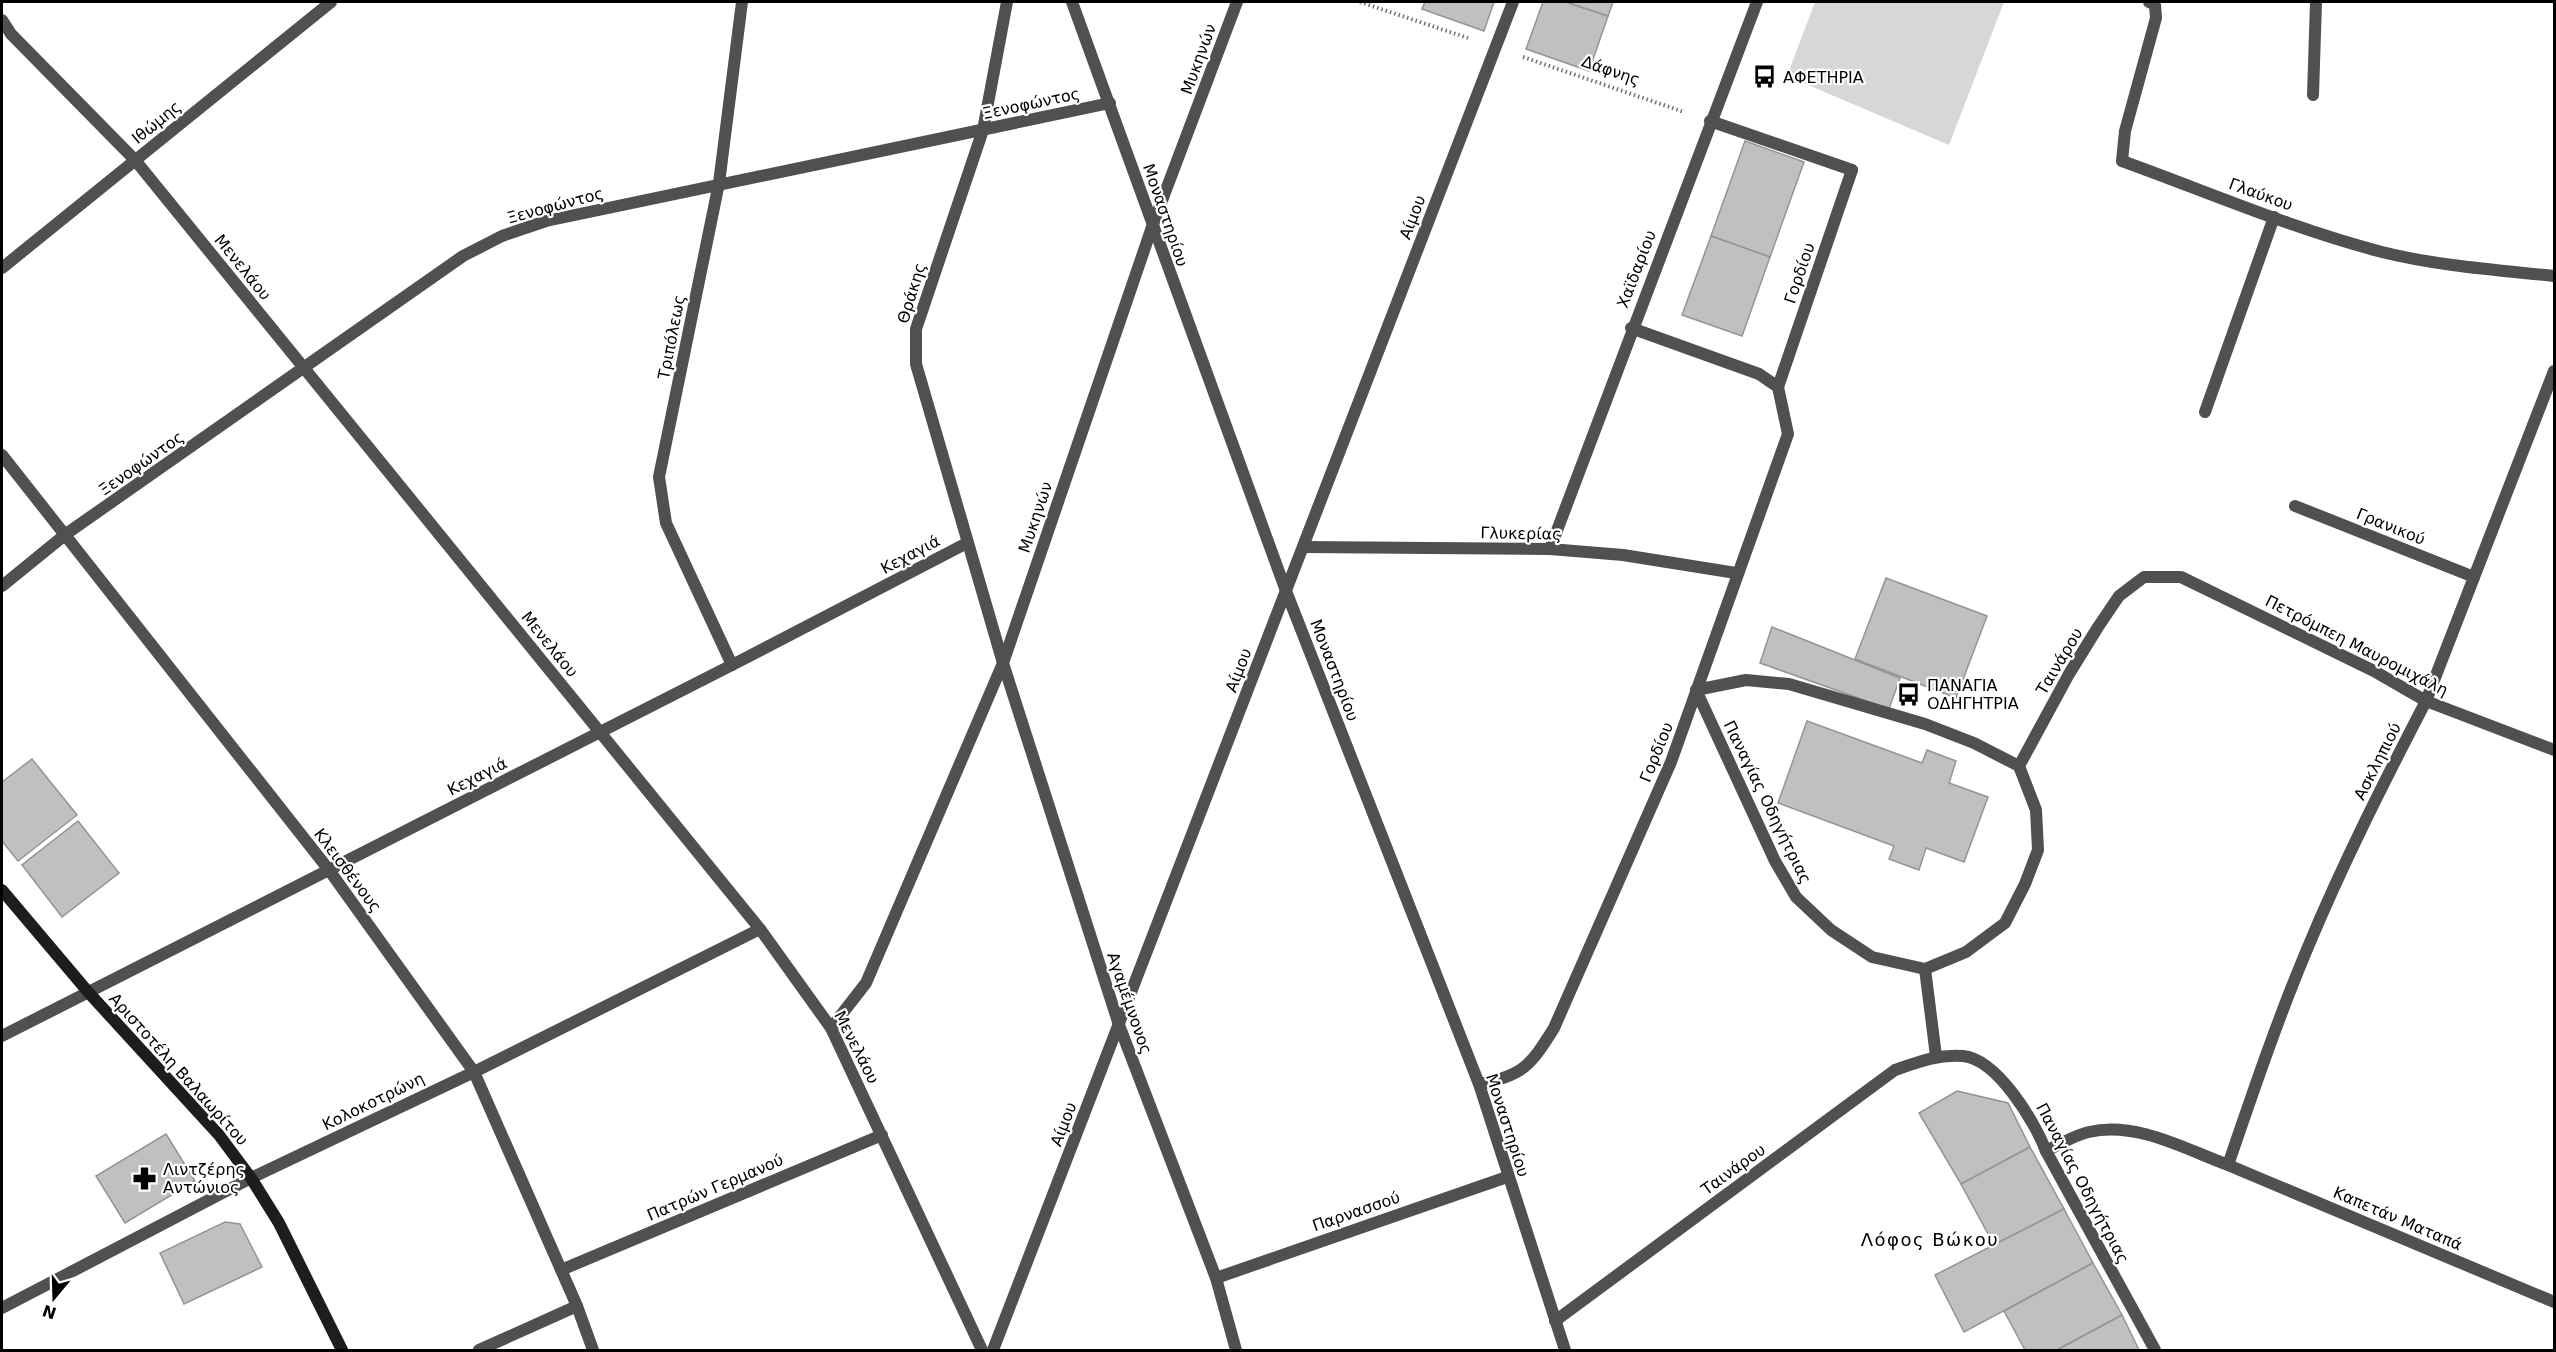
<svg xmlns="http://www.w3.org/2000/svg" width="2556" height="1352" viewBox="0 0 2556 1352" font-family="'DejaVu Sans',sans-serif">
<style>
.green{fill:#d7d7d7}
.building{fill:#c0c0c0;stroke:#949494;stroke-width:1.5}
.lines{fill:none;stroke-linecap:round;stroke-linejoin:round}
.path{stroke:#727272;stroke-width:4;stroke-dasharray:1.5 3;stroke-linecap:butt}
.lane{stroke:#505050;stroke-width:12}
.street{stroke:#505050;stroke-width:12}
.secondary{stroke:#1d1d1d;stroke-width:12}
.labels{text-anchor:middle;stroke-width:4.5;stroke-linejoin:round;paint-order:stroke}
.street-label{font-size:16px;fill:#000;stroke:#fff}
.poi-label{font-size:16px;fill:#000;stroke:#fff;text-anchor:start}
.neighbourhood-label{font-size:18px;letter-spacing:1.5px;fill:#000;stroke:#fff}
</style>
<rect width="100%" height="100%" fill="#fff"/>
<!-- green -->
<path class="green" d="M1815 2H2004L1949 145 1787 76Z"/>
<!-- building -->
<g class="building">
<path d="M1425 2H1494L1484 31 1422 9Z"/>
<path d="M1543 2H1566L1608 16 1589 71 1526 49Z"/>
<path d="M1566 2H1613L1608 16Z"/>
<path d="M1745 141 1804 162 1770 257 1711 236Z"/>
<path d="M1711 236 1770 257 1742 336 1682 315Z"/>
<path d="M1886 578 1987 616 1956 698 1855 659Z"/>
<path d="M1772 627 1900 678 1889 709 1760 663Z"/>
<path d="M1807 721 1922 763 1927 750 1956 761 1949 783 1988 797 1964 862 1926 848 1919 870 1889 859 1894 846 1778 803Z"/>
<path d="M32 759 77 815 18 861 2 841V782Z"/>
<path d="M78 821 119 873 62 917 22 865Z"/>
<path d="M1957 1091 2008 1103 2030 1147 1961 1184 1919 1113Z"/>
<path d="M166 1134 195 1181 125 1223 96 1176Z"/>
<path d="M2030 1147 2064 1209 1994 1245 1961 1184Z"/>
<path d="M2064 1209 2093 1263 1964 1332 1935 1275Z"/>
<path d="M225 1222 240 1224 262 1267 184 1304 160 1253Z"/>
<path d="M2093 1263 2122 1315 2057 1350H2025L2004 1311Z"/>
<path d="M2122 1315 2139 1350H2057Z"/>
</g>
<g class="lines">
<!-- path -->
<g class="path">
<path d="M1360 2 1468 38"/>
<path d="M1523 57 1684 112"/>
</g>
<!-- lane -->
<g class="lane">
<path d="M2313 95 2316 2"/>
<path d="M2122 161 2125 131 2156 18 2155 5 2149 2"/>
<path d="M1778 387 1852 170"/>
<path d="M2205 412 2274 217"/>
<path d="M2295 506 2474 577"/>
<path d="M2046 1151C2060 1144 2075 1135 2089 1132 2136 1121 2185 1149 2228 1165 2253 1092 2278 1018 2308 947 2343 863 2384 782 2426 701"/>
</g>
<!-- street -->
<g class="street">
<path d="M1007 2 983 130 916 329V364L1003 663 1119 1025 1216 1278 1236 1350"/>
<path d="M1072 2 1286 591 1479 1084 1565 1350"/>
<path d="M2 20 11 34 135 160 760 929 831 1028 982 1350"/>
<path d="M1710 121 1852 170"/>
<path d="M2122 161C2208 192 2293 229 2382 252 2438 266 2497 270 2554 276"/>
<path d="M2 268 331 2"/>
<path d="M2 455 329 870 474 1072 577 1306 593 1350"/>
<path d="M1303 547 1550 549 1623 555 1736 573"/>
<path d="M1550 549 1757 2"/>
<path d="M2 586 66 534 463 256 502 236 546 221 1110 103"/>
<path d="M732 665 666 523 659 477 719 183 742 2"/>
<path d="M1696 690 1775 861 1796 897 1831 930 1872 957 1925 969"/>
<path d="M1696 690 1746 680 1789 684 1925 724 1974 743 2019 766"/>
<path d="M2426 701 2554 371"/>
<path d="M1925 969 1966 952 2005 923 2025 884 2038 850 2036 810 2019 766 2069 674 2098 627 2119 596 2144 577H2181L2374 671 2426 701 2554 750"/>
<path d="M1925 969 1936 1056"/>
<path d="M831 1028 866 983 1003 663 1152 227 1237 2"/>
<path d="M2 1036 732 665 967 543"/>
<path d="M1479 1084C1523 1076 1531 1065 1554 1028L1671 762 1788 434 1778 387 1759 374 1631 328"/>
<path d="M2228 1165 2554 1302"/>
<path d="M561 1270 882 1135"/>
<path d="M1216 1278 1507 1177"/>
<path d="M2 1308 251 1178 474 1072 760 929"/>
<path d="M1555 1321 1895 1070C1918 1062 1938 1054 1963 1056 1997 1059 2035 1122 2046 1151L2155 1350"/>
<path d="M479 1350 577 1306"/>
<path d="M993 1350 1513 2"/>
</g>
<!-- secondary -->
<path class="secondary" d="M2 890 89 993 219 1135 251 1178 279 1223 342 1350"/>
</g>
<!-- icons -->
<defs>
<symbol id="bus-bare" viewBox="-9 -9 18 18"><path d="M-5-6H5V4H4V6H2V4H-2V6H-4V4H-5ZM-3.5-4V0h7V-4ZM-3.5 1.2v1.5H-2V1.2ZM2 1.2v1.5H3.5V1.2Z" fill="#000" stroke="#fff" stroke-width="2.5" paint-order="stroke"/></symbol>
<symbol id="pharmacy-bare" viewBox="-9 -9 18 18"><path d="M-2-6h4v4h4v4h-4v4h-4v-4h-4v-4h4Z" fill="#000" stroke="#fff" stroke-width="2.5" paint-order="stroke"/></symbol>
</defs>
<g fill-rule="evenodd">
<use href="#bus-bare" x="1748" y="60" width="33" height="33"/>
<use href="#bus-bare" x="1892" y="678" width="33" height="33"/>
<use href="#pharmacy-bare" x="128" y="1162" width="33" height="33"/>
</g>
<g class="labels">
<!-- street labels -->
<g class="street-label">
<text transform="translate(1198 59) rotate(-70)" y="6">Μυκηνών</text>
<text transform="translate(1611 70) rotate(19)" y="6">Δάφνης</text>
<text transform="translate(1031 103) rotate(-12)" y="6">Ξενοφώντος</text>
<text transform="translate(156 122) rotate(-39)" y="6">Ιθώμης</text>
<text transform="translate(2261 194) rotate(20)" y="6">Γλαύκου</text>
<text transform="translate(555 205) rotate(-15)" y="6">Ξενοφώντος</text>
<text transform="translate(1166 215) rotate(71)" y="6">Μοναστηρίου</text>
<text transform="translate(1412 217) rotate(-69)" y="6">Αίμου</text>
<text transform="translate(243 267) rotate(51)" y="6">Μενελάου</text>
<text transform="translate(1636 269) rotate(-69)" y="6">Χαϊδαρίου</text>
<text transform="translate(1799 273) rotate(-71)" y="6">Γορδίου</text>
<text transform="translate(911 293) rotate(-73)" y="6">Θράκης</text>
<text transform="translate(671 337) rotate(-79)" y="6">Τριπόλεως</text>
<text transform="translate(141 463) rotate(-35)" y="6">Ξενοφώντος</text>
<text transform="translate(1035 517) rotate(-71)" y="6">Μυκηνών</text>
<text transform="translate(2391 526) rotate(22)" y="6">Γρανικού</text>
<text transform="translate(1521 533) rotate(1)" y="6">Γλυκερίας</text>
<text transform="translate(910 554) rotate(-28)" y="6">Κεχαγιά</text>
<text transform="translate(550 644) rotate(51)" y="6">Μενελάου</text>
<text transform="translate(2357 645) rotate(27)" y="6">Πετρόμπεη Μαυρομιχάλη</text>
<text transform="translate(2059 661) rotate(-59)" y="6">Ταινάρου</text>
<text transform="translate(1238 670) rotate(-69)" y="6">Αίμου</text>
<text transform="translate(1335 670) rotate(69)" y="6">Μοναστηρίου</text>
<text transform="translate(1656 752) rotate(-68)" y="6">Γορδίου</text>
<text transform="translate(2377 761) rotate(-63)" y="6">Ασκληπιού</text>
<text transform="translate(477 776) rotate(-27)" y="6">Κεχαγιά</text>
<text transform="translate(1768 802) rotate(64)" y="6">Παναγίας Οδηγήτριας</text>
<text transform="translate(348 870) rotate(53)" y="6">Κλεισθένους</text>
<text transform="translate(1130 1003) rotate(71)" y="6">Αγαμέμνονος</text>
<text transform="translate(857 1047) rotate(63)" y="6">Μενελάου</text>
<text transform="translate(179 1069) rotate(48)" y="6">Αριστοτέλη Βαλαωρίτου</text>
<text transform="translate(373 1101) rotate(-26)" y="6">Κολοκοτρώνη</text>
<text transform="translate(1063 1124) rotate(-69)" y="6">Αίμου</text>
<text transform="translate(1508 1125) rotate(72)" y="6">Μοναστηρίου</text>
<text transform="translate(1733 1169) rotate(-36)" y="6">Ταινάρου</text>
<text transform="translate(2083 1183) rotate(62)" y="6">Παναγίας Οδηγήτριας</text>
<text transform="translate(715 1187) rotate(-23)" y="6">Πατρών Γερμανού</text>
<text transform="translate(1356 1211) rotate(-19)" y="6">Παρνασσού</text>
<text transform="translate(2398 1218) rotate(23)" y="6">Καπετάν Ματαπά</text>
</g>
<!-- poi labels -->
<g class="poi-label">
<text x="1783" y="83">ΑΦΕΤΗΡΙΑ</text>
<text x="1927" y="691">ΠΑΝΑΓΙΑ<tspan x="1927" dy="18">ΟΔΗΓΗΤΡΙΑ</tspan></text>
<text x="163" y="1175">Λιντζέρης<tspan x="163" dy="18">Αντώνιος</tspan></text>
</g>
<!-- neighbourhood labels -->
<g class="neighbourhood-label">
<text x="1930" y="1246">Λόφος Βώκου</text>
</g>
</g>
<!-- border -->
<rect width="2556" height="1352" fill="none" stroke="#000000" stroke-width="6"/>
<!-- north arrow -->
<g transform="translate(54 1298) rotate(199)" stroke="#ffffff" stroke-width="4.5" paint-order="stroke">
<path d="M0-4.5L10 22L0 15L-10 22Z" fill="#000000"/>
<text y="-9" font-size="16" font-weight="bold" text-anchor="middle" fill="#000000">N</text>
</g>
</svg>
